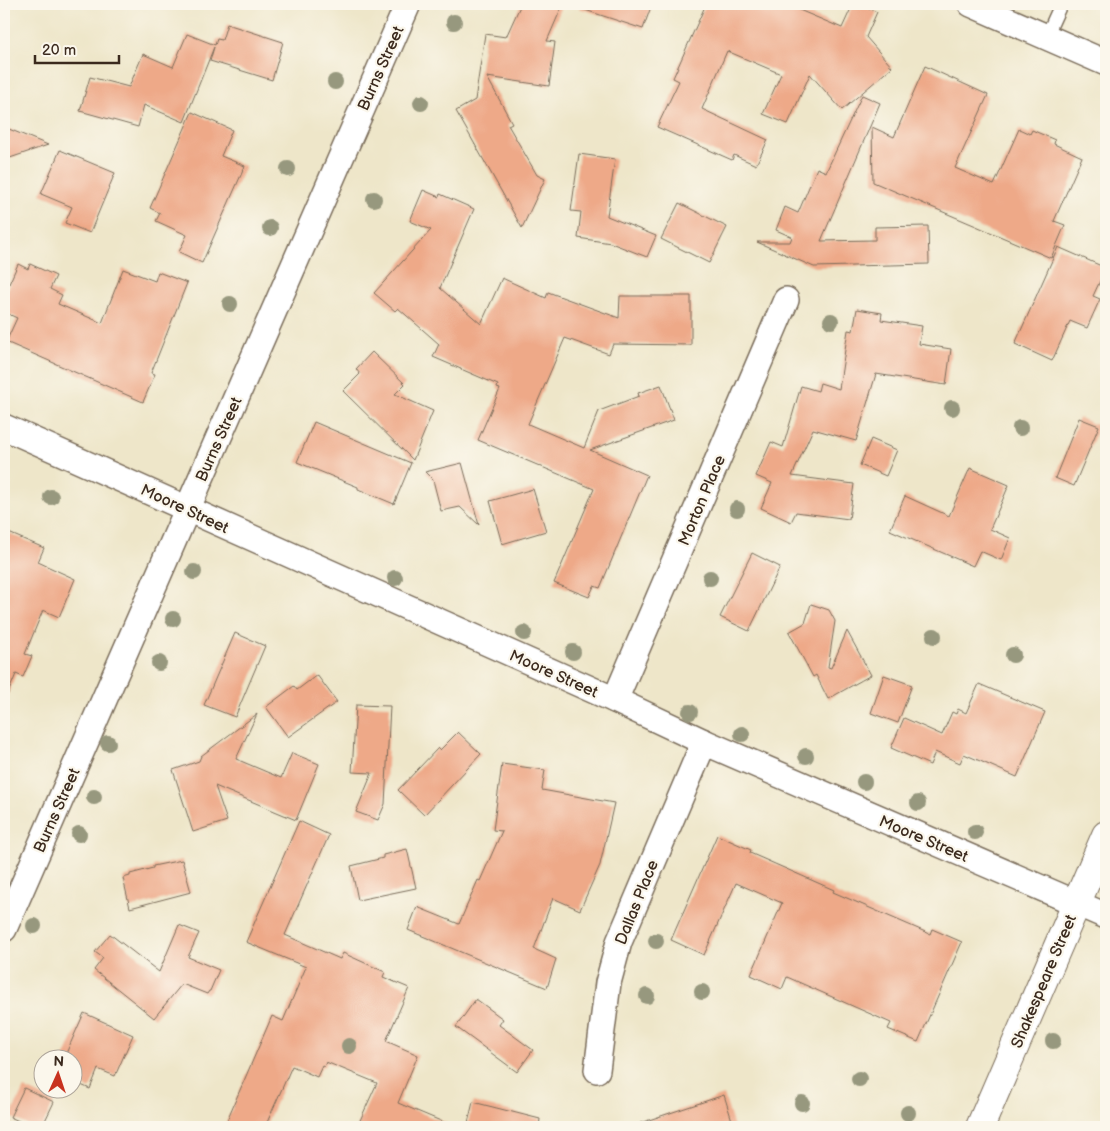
<svg xmlns="http://www.w3.org/2000/svg" width="1110" height="1131" viewBox="0 0 1110 1131" font-family="'Balsamiq Sans',sans-serif">
<style>
.building{fill:#eea988}
.lines{fill:none;stroke-linecap:round;stroke-linejoin:round}
.service-casing{stroke:#7a6c5a;stroke-width:15}
.minor-casing{stroke:#7a6c5a;stroke-width:28}
.tertiary-casing{stroke:#7a6c5a;stroke-width:30}
.service{stroke:#fff;stroke-width:12}
.minor{stroke:#fff;stroke-width:25}
.tertiary{stroke:#fff;stroke-width:28}
.tree{fill:#97987e}
.labels{text-anchor:middle;stroke-width:4.5;stroke-linejoin:round;paint-order:stroke}
.street-label{font-size:16px;fill:#3b2a1e;stroke:#fbf7ec}
</style>
<rect width="100%" height="100%" fill="#fbf7ec"/>
<filter id="ink" filterUnits="userSpaceOnUse"><feTurbulence type="fractalNoise" baseFrequency=".02" numOctaves="2"/><feDisplacementMap in="SourceGraphic" scale="10" xChannelSelector="R" yChannelSelector="G"/><feConvolveMatrix kernelMatrix="1 2 1 2 8 2 1 2 1" color-interpolation-filters="sRGB"/></filter>
<filter id="wash" filterUnits="userSpaceOnUse"><feTurbulence type="fractalNoise" baseFrequency=".0096" numOctaves="4" result="noise"/><feDisplacementMap in="SourceGraphic" scale="20" xChannelSelector="R" yChannelSelector="G"/><feGaussianBlur stdDeviation="1.12" result="paint"/><feColorMatrix in="noise" values="0 0 0 0 0 0 0 0 0 0 0 0 0 0 0 0 0 1.4 0 .05"/><feComposite in="paint" operator="in"/></filter>
<g filter="url(#wash)">
<rect width="100%" height="100%" fill="#eee6c9"/>
<g id="blocks">
<!-- building -->
<g class="building">
<path d="M521 4H563L547 41 555 42 549 86 487 77 512 123 508 125 537 175 545 179 522 228 456 111 475 100 485 34 506 37Z"/>
<path d="M580 4H652L643 29 579 8Z"/>
<path d="M706 4H785L842 28 853 4H859L877 12 866 37 892 67 842 110 810 74 788 124 763 114 781 74 727 51 702 109 768 140 756 165 734 155 732 160 657 127 679 81 673 78Z"/>
<path d="M227 24 283 42 272 80 210 61 214 47 184 122 144 105 138 127 80 111 90 77 129 87 143 54 173 67 187 34 215 45 217 39 222 40Z"/>
<path d="M925 66 988 95 955 168 994 185 1019 129 1030 134 1032 130 1055 140 1054 144 1082 157 1054 221 1065 225 1051 258 873 182 872 127 894 137Z"/>
<path d="M862 95 880 103 821 241 875 240V227L928 226 929 264 814 267 757 242H790L792 237 776 230 785 207 798 213 817 168 826 172Z"/>
<path d="M192 112 232 130 221 156 245 166 202 263 179 252 187 235 156 221 160 213 150 208Z"/>
<path d="M4 127 48 145 4 160Z"/>
<path d="M60 150 115 173 90 233 65 223 72 207 41 194Z"/>
<path d="M579 154 615 159 607 216 656 236 647 257 611 243 578 238 581 212 571 211Z"/>
<path d="M423 190 439 197 440 194 474 209 440 288 481 324 502 278 546 298 548 292 619 318 620 296H691V345L613 344 609 354 565 338 528 424 584 448 599 411 639 396 638 393 661 385 674 420 590 450 647 475 600 588 594 586 589 597 554 583 594 489 478 440 500 389 497 388 498 385 433 357 439 344 398 308 395 311 374 293 431 230 410 221Z"/>
<path d="M679 203 727 227 709 263 661 239Z"/>
<path d="M1058 247 1106 268 1093 296 1100 299 1087 328 1070 321 1052 361 1015 344Z"/>
<path d="M18 264 28 269 30 264 56 276 50 289 62 295 58 304 102 323 123 269 155 281 158 272 187 283 151 373 155 374 143 402 6 342 17 318 4 312V295Z"/>
<path d="M857 309 882 313 881 320 922 326 919 344 951 349 946 385 876 374 856 441 813 429 792 476 854 484 849 519 796 512 791 522 761 508 772 483 756 476 771 442 783 447 801 386 818 391 820 383 839 389 848 330 853 331Z"/>
<path d="M372 352 405 384 395 394 433 411 413 460 343 391 360 374 356 369Z"/>
<path d="M1079 418 1099 426 1074 486 1055 478Z"/>
<path d="M314 422 411 463 394 504 358 489V487L297 462Z"/>
<path d="M871 439 897 450 886 476 860 465Z"/>
<path d="M462 463 479 525 460 507 441 511 433 480 425 472Z"/>
<path d="M970 468 1009 485 990 529 1010 538 1001 560 980 551 973 566 890 530 905 496 949 516Z"/>
<path d="M533 489 546 531 502 544 490 501Z"/>
<path d="M4 531 44 548 38 562 75 579 59 617 43 610 25 654 32 656 23 677 16 674 4 703Z"/>
<path d="M752 553 780 567 749 631 720 617Z"/>
<path d="M811 604 829 610 835 621 828 667 831 668 847 631 871 675 828 699 816 675 813 677 789 632 805 623Z"/>
<path d="M235 633 265 646 235 717 204 705Z"/>
<path d="M317 675 337 702 288 737 266 707 294 686 297 690Z"/>
<path d="M884 675 912 685 898 723 871 713Z"/>
<path d="M979 684 1045 712 1017 777 964 754 960 763 935 752 930 765 891 748 904 718 942 735 952 712 956 714 958 709 966 713Z"/>
<path d="M356 705 390 706 385 804 378 820 356 812 372 773 352 772Z"/>
<path d="M257 714 236 759 281 778 292 753 319 764 296 820 215 786 227 821 193 832 173 770 199 761 201 756Z"/>
<path d="M458 732 481 754 424 815 398 790 438 748 440 750Z"/>
<path d="M502 764 545 770 542 790 614 803 600 865 580 910 553 898 534 949 556 959 547 988 408 930 417 907 459 924 478 880 480 881 502 831 493 830Z"/>
<path d="M299 821 329 835 285 935 340 959 343 953 385 972 383 977 409 988 386 1041 418 1055 398 1103 455 1127H357L377 1083 326 1062 324 1067 322 1066 317 1077 292 1066 265 1127H224L272 1016 283 1021 306 967 246 942Z"/>
<path d="M717 835 751 850 750 853 834 890 833 892 930 934 932 929 962 942 918 1042 888 1029 891 1023 787 977 782 989 751 975 782 903 736 883 704 955 671 940Z"/>
<path d="M407 849 416 888 358 900 351 866 383 858V855Z"/>
<path d="M182 860 191 892 130 908 123 878 130 876V874L153 868V866Z"/>
<path d="M179 925 199 933 188 957 219 970 210 991H209L207 994 182 984 154 1018 94 970 103 958 95 952 110 934 159 972Z"/>
<path d="M476 999 503 1019 499 1025 533 1050 517 1072 456 1027Z"/>
<path d="M84 1013 133 1035 115 1076 98 1069 90 1089 72 1081V1058H64Z"/>
<path d="M24 1088 54 1102 42 1127H32L10 1117Z"/>
<path d="M724 1095 734 1127H640V1123Z"/>
<path d="M473 1102 540 1119 539 1127H467Z"/>
</g>
</g>
</g>
<g filter="url(#ink)">
<use href="#blocks" fill-opacity="0" stroke="#7a6c5a" stroke-width="1"/>
<g class="lines">
<defs>
<path id="service" d="M1046 37 1061 4"/>
<g id="minor">
<path d="M971 4 1106 63"/>
<path d="M4 427 615 700 704 742 1106 916"/>
<path d="M615 700 786 300"/>
<path d="M4 929 408 4"/>
<path d="M597 1070 608 983 619 942 704 742"/>
</g>
<path id="tertiary" d="M980 1127 1106 835"/>
</defs>
<!-- service casing -->
<use href="#service" class="service-casing"/>
<!-- minor casing -->
<use href="#minor" class="minor-casing"/>
<!-- tertiary casing -->
<use href="#tertiary" class="tertiary-casing"/>
<!-- service -->
<use href="#service" class="service"/>
<!-- minor -->
<use href="#minor" class="minor"/>
<!-- tertiary -->
<use href="#tertiary" class="tertiary"/>
</g>
<!-- trees -->
<g class="tree">
<circle cx="454" cy="22" r="8"/>
<circle cx="335" cy="82" r="8"/>
<circle cx="421" cy="103" r="8"/>
<circle cx="288" cy="169" r="8"/>
<circle cx="374" cy="199" r="8"/>
<circle cx="270" cy="228" r="8"/>
<circle cx="230" cy="304" r="8"/>
<circle cx="831" cy="321" r="8"/>
<circle cx="952" cy="408" r="8"/>
<circle cx="1020" cy="428" r="8"/>
<circle cx="51" cy="497" r="8"/>
<circle cx="737" cy="509" r="8"/>
<circle cx="194" cy="572" r="8"/>
<circle cx="395" cy="578" r="8"/>
<circle cx="710" cy="578" r="8"/>
<circle cx="173" cy="619" r="8"/>
<circle cx="524" cy="633" r="8"/>
<circle cx="934" cy="636" r="8"/>
<circle cx="573" cy="652" r="8"/>
<circle cx="1013" cy="655" r="8"/>
<circle cx="159" cy="663" r="8"/>
<circle cx="690" cy="712" r="8"/>
<circle cx="742" cy="734" r="8"/>
<circle cx="108" cy="743" r="8"/>
<circle cx="806" cy="756" r="8"/>
<circle cx="864" cy="782" r="8"/>
<circle cx="94" cy="797" r="8"/>
<circle cx="918" cy="803" r="8"/>
<circle cx="975" cy="832" r="8"/>
<circle cx="79" cy="834" r="8"/>
<circle cx="34" cy="926" r="8"/>
<circle cx="656" cy="941" r="8"/>
<circle cx="702" cy="992" r="8"/>
<circle cx="647" cy="996" r="8"/>
<circle cx="1053" cy="1041" r="8"/>
<circle cx="349" cy="1046" r="8"/>
<circle cx="859" cy="1079" r="8"/>
<circle cx="802" cy="1103" r="8"/>
<circle cx="908" cy="1113" r="8"/>
</g>
</g>
<g class="labels">
<!-- street labels -->
<g class="street-label">
<text transform="translate(380 68) rotate(-66)" y="6">Burns Street</text>
<text transform="translate(218 439) rotate(-66)" y="6">Burns Street</text>
<text transform="translate(701 500) rotate(-67)" y="6">Morton Place</text>
<text transform="translate(185 508) rotate(25)" y="6">Moore Street</text>
<text transform="translate(554 673) rotate(24)" y="6">Moore Street</text>
<text transform="translate(56 810) rotate(-66)" y="6">Burns Street</text>
<text transform="translate(924 838) rotate(23)" y="6">Moore Street</text>
<text transform="translate(636 902) rotate(-68)" y="6">Dallas Place</text>
<text transform="translate(1043 981) rotate(-67)" y="6">Shakespeare Street</text>
</g>
</g>
<!-- margin -->
<rect width="1110" height="1131" fill="none" stroke="#fbf7ec" stroke-width="20"/>
<!-- north arrow -->
<g transform="translate(58 1074) rotate(3)"><circle r="24" fill="#fbf7ec" stroke="#aea59a"/>
<path d="M0-4L9 19L0 12L-9 19Z" fill="#c8321e"/>
<text y="-8" font-size="14" font-weight="bold" text-anchor="middle" fill="#3b2a1e">N</text>
</g>
<!-- scale -->
<path d="M35 55v8h84v-8" fill="none" stroke="#3b2a1e" stroke-width="2.5"/>
<text x="42" y="55" font-size="15" fill="#3b2a1e" stroke="#fbf7ec" stroke-width="4" paint-order="stroke">20 m</text>
</svg>
